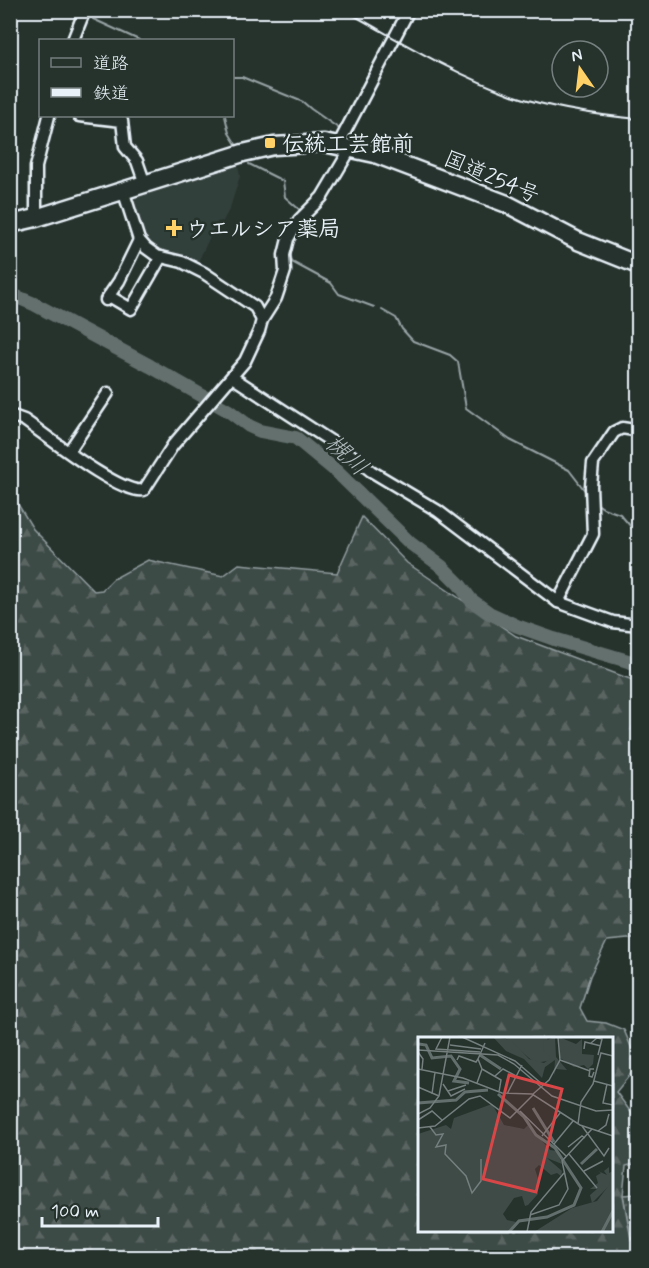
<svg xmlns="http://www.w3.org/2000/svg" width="649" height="1268" viewBox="0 0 649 1268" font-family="Mynerve,'Klee One',sans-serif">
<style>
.built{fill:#333f3a}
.grass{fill:url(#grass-dots);stroke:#939ea0;stroke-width:1.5}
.forest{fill:url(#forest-firs);stroke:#939ea0;stroke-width:1.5;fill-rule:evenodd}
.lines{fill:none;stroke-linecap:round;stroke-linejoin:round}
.stream{stroke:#98a3a5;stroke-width:2}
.river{stroke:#636f6d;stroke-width:14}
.minor-casing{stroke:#e8f1f8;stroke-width:15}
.highway-casing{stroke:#e8f1f8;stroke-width:21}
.minor{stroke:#26332d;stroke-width:10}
.highway{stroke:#26332d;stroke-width:16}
.rail{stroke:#e8f1f8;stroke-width:2}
.poi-dot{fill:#ffd166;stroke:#26332d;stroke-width:2}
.labels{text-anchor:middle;stroke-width:5;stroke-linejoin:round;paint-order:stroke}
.poi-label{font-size:22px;font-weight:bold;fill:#e8f1f8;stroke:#26332d;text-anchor:start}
.street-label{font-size:22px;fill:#e8f1f8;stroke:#26332d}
.water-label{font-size:24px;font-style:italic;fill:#b3bdc0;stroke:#26332d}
.inset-river{fill:none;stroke:#636f6d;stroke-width:3}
.inset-road{fill:none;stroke:#747f7e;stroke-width:1.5}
.view{fill:#d94647;fill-opacity:0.15;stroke:#d94647;stroke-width:3}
.inset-edge{fill:none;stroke:#e8f1f8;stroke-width:3}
</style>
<defs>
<pattern id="grass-dots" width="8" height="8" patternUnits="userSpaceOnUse" patternTransform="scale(1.5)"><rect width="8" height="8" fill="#3e4b47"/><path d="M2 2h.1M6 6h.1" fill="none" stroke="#5a6562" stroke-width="1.8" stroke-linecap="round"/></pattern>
<pattern id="forest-firs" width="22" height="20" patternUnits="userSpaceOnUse" patternTransform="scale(1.5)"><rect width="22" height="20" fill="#3e4b47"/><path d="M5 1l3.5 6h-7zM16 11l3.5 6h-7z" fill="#5a6562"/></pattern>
</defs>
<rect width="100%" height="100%" fill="#26332d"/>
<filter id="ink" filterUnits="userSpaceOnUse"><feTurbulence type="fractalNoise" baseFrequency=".0167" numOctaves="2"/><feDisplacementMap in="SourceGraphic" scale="12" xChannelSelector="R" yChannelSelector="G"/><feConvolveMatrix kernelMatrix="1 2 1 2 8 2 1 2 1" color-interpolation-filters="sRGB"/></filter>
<g filter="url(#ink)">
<!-- built -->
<path class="built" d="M237 161 240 176 230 208 223 221 217 222 197 264 166 257 145 241 129 197Z"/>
<!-- grass -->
<path class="grass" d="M638 1194V1239H631L623 1195Z"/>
<!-- forest -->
<path class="forest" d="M10 491 33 529 94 591 102 590 113 579 148 560 223 576 239 564 337 573 362 517 407 563 516 636 638 682V938L607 941 590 976 580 1008 587 1021 606 1023 624 1030 634 1054 633 1071 616 1092 638 1122V1163L626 1166 623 1195 631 1239H638V1257H11ZM420 1038H612V1230H420Z"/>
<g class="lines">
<!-- stream -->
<g class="stream">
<path d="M92 10 93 19 139 40"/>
<path d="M232 77H242L303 102 311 109 341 130"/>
<path d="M225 116 229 133 237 146"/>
<path d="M348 136 358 142"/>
<path d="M249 164 283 181 285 197 301 211"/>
<path d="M291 247 304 223"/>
<path d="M290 252 292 262 331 283 339 294 374 307"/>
<path d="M382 310 396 318 402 329 413 341 450 355 458 362 466 408 510 440 569 470 586 492"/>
<path d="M596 503 603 508 620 514 638 535"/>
</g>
<!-- river -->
<path class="river" d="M10 294 34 304 150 366 229 411 249 426 260 431 296 438 336 471 410 543 441 566 459 584 471 600 489 613 517 626 554 639 638 664"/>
<defs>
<g id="minor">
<path d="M73 40 85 10"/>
<path d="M79 116 122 121 125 147 137 161 145 184"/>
<path d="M338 145 409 10"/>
<path d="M123 190 139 240 146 248 157 256 182 262 204 273 255 307 262 320"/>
<path d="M36 218V167L49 116"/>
<path d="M109 296 131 309 161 257"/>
<path d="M106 300 119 281 139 240"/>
<path d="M232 377 346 451 371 471 438 511 558 602 613 622 638 625"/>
<path d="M10 415 24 420C46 435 120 495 144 490L173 445 245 361 259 331 262 320 276 298 285 271 284 255 288 239 299 220 322 197 351 148"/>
<path d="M69 451 108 393"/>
<path d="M558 602 593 534 591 486 593 463 614 432 622 428 634 430 638 428"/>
</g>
<path id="highway" d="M10 224 36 218 243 153 274 146 324 143 375 154 507 204 578 241 638 265"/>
</defs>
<!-- minor casing -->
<use href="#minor" class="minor-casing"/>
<!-- highway casing -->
<use href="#highway" class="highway-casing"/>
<!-- minor -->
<use href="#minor" class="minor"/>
<!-- highway -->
<use href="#highway" class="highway"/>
<!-- rail -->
<path class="rail" d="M344 10C399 40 453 74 512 95 553 109 596 115 638 119"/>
</g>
</g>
<!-- markers -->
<g class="poi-dot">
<rect x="264" y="137" width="12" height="12" rx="3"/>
<path d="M171 219h6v6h6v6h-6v6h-6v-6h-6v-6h6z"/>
</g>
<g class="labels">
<!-- poi labels -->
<g class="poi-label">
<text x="282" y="151">伝統工芸館前</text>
<text x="186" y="236">ウエルシア薬局</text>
</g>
<!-- street labels -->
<g class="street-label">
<text transform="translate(492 176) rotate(23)" y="8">国道254号</text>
</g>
<!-- water labels -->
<g class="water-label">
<text transform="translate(347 455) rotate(43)" y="8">槻川</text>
</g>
</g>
<!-- overview -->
<g transform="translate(418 1037)">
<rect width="195" height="195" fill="#26332d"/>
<path d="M86 0H129L135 23 117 26ZM191 130V136L195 134 192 148 174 166 172 158 179 152H172L180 146 178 139 183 136 180 134 189 138 186 134Z" fill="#3e4b47"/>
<path d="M75 0 93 3 111 22 126 26 133 21 125 13 126 4 137 0 138 20 149 33 138 32 136 38 137 23 127 30 124 41 106 22 88 14ZM141 0 158 7 164 2V17L176 18 175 27 170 32 166 28 156 30 142 21ZM74 67 86 88 106 92 110 88 132 113 139 114 144 127 129 121 144 134 143 139 139 136 133 138 121 128 117 132 121 145 117 152 120 157 110 168 107 169 104 159 96 161 85 177 89 183 98 185 90 195H0V97L28 88 33 92 36 81ZM195 135V195H116L154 171 179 164 191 148Z" fill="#3e4b47"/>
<path class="inset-river" d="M1 7 8 8 14 21 33 19 42 32 36 44 51 46M62 18 83 32M80 57 106 80 118 98 137 111 163 151 156 168 129 180 101 184 91 195M0 66 38 63 47 55 70 53M115 71 136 105M163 127 179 112M184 195 195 174"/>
<path class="inset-road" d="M24 0 18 12 62 15M44 0 97 24 124 47M173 6 179 1 184 2 180 18M32 8 63 12M166 12 167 5 183 9M0 13 80 18 96 27 134 59 178 74 195 73M0 15 5 22 4 32M39 23 41 19 58 25 60 22M142 23 172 34M0 32 45 41 84 56 114 57 162 88 195 99M64 32 83 43 81 55M176 35 174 40 171 39 172 32H176M77 39 85 32 98 39M176 44 195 49M59 46 64 32 60 22 67 6M25 47 33 59 47 52M189 47 185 66 195 68M0 50 21 59M30 54 48 48M14 57 17 35M89 57 104 28M115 57 131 43 142 23 140 0M102 74 148 119M0 77 12 71 21 59 32 0M0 83 14 74 24 83M160 87 163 65 175 47 183 16 195 19M164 89 186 119 191 111M12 90 18 98 25 97 18 110 28 108 27 117 48 139 54 156 63 144V122M0 91 17 89 51 62 62 59 92 81 115 58M180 94 188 88 191 77M124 99 142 76M136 107 155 84M150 110 164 99 167 101M151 117 179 151M166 134 185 124M112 178 141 168 150 152 144 124 174 92M109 195 113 175 146 136"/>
<path class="view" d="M91 38 144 52 118 155 65 142Z"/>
<rect width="195" height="195" class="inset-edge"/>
</g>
<!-- margin -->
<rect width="649" height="1268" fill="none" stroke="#26332d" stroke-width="36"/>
<rect x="18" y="18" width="613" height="1232" fill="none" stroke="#e8f1f8" stroke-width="2" filter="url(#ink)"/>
<!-- legend -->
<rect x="39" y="39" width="195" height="78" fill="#26332d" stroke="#747f7e" stroke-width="1.5"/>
<rect x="51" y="58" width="30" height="9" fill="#26332d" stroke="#747f7e" stroke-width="1.5"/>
<text x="93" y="69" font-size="18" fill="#e8f1f8">道路</text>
<rect x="51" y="88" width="30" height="9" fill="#e8f1f8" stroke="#747f7e" stroke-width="1.5"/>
<text x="93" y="99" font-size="18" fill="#e8f1f8">鉄道</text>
<!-- north arrow -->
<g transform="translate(580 69) rotate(346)"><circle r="28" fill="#26332d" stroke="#747f7e" stroke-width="1.5"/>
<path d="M0-4.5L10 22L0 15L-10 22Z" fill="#ffd166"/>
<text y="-9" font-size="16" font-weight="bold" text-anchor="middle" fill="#e8f1f8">N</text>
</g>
<!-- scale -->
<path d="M42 1217v9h116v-9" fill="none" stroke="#e8f1f8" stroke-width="3"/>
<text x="51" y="1217" font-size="18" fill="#e8f1f8" stroke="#26332d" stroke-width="4.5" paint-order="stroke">100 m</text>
</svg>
